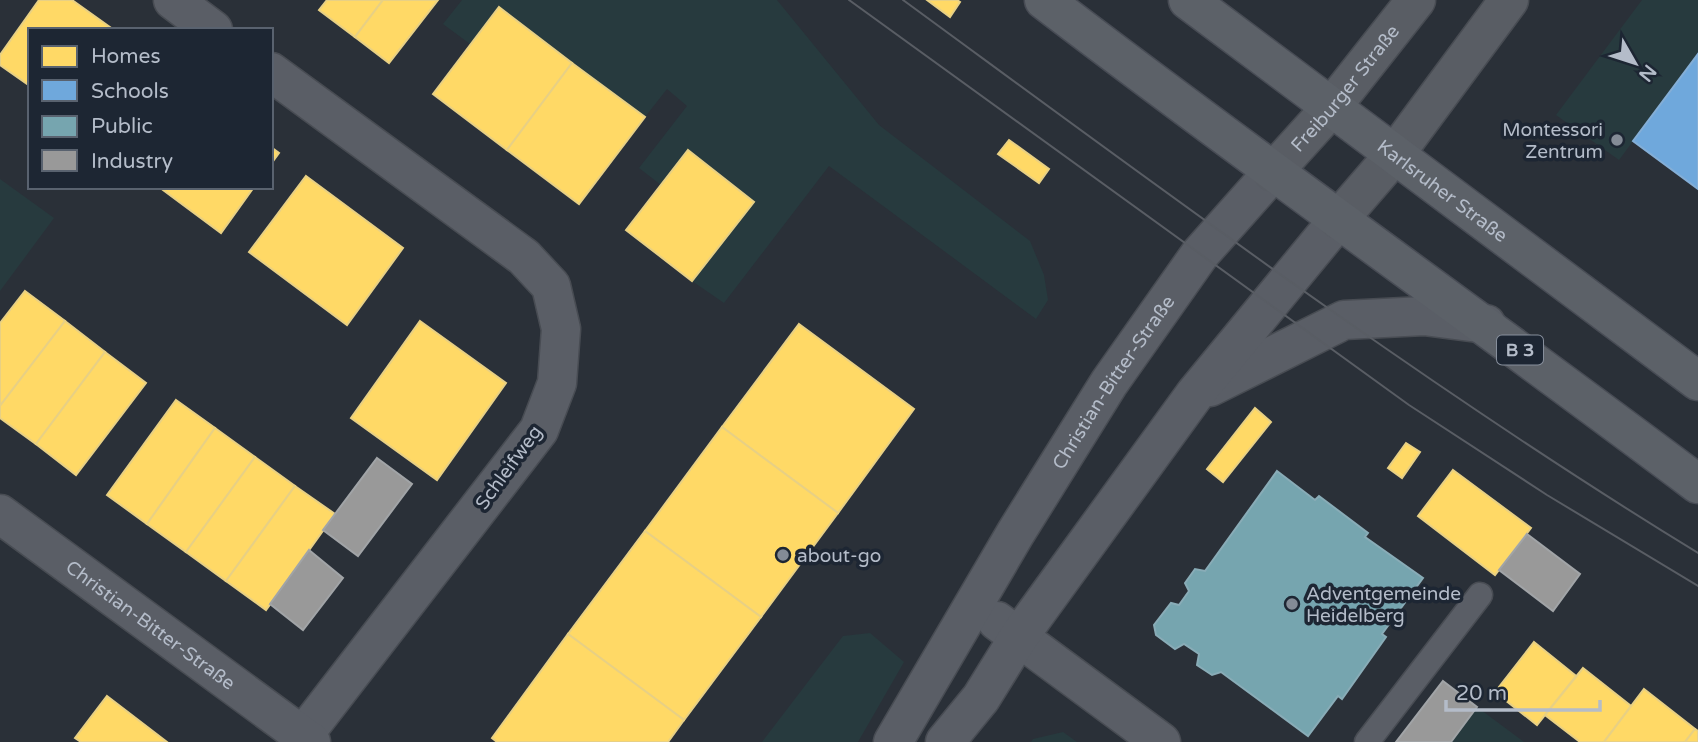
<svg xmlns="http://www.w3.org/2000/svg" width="1698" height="742" viewBox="0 0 1698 742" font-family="'Varela Round',sans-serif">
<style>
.green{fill:#273a3e}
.homes{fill:#ffd966;stroke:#e8d084;stroke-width:2}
.schools{fill:#6fa8dc;stroke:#84aed6;stroke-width:2}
.public{fill:#76a5af;stroke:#89acb7;stroke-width:2}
.industry{fill:#999;stroke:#a1a4a7;stroke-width:2}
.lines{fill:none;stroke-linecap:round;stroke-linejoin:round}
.lane-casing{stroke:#484c53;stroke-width:27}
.street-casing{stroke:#484c53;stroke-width:41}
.secondary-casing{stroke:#484c53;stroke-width:41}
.primary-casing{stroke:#484c55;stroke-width:41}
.lane{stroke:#5a5e66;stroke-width:24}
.street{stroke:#5a5e66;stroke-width:38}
.secondary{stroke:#595d64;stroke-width:38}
.primary{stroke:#5c6168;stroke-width:38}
.tram{stroke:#595d64;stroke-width:2}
.poi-dot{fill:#848b96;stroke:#1d2633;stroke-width:2.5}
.labels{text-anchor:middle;stroke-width:7;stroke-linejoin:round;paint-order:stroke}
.shield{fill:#1d2633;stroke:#878f9c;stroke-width:2}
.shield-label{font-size:18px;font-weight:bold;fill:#b4bcc9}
.street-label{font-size:19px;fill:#b4bcc9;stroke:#1d2633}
.poi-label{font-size:19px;fill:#b4bcc9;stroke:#1d2633;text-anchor:start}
</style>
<rect width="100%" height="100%" fill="#2a3038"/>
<!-- green -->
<g class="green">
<path d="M462 0H777L879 125 1030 241 1044 275 1048 300 1036 319 829 166 724 303 692 281 688 151 661 185 639 168 687 106 667 89 645 117 499 7 470 44 443 24Z"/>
<path d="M1642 0H1698V54L1619 160 1556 115Z"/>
<path d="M0 179 54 218 0 291Z"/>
<path d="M870 633 904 662 858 742H762L843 636Z"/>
<path d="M1477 707 1524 742H1451Z"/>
<path d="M1063 732 1077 742H1031L1033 739Z"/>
</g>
<!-- homes -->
<g class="homes">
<path d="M39 0H72L114 30H30V86L0 65V55Z"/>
<path d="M327 0H383L355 37 319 10Z"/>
<path d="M383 0H438L389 63 355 37Z"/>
<path d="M927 0H957L960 2 950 17Z"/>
<path d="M499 7 572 63 507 150 433 94Z"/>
<path d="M572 63 645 117 579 204 507 150Z"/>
<path d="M1009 140 1049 169 1039 183 998 154Z"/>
<path d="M271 147 279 153 271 164Z"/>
<path d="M688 150 754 202 692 281 626 230Z"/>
<path d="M306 176 403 248 347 325 249 252Z"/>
<path d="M159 187H254L221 233Z"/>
<path d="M25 291 65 321 0 406V323Z"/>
<path d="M65 321 105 352 36 444 0 418V406Z"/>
<path d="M420 321 506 383 437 480 351 418Z"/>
<path d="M799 324 914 409 838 513 722 427Z"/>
<path d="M105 352 146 383 76 475 36 444Z"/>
<path d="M176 400 215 428 147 524 107 495Z"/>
<path d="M1255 408 1271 422 1223 482 1207 469Z"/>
<path d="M722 427 838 513 761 617 645 531Z"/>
<path d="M215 428 255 457 186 552 147 524Z"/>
<path d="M1406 443 1420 452 1402 478 1388 468Z"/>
<path d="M255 457 295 486 226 581 186 552Z"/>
<path d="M1453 470 1531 528 1495 575 1418 516Z"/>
<path d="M295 486 335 514 266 610 226 581Z"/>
<path d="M645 531 761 617 684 720 568 634Z"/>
<path d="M568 634 684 720 668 742H497L492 738Z"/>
<path d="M1534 642 1576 676 1537 725 1495 692Z"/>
<path d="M1583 668 1631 706 1604 742H1580L1545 715Z"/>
<path d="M1644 689 1695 729 1685 742H1604Z"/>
<path d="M107 696 167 742H81L75 738Z"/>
<path d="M1695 729 1698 731V742H1685Z"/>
</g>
<!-- schools -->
<path class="schools" d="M1698 54V189L1633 141Z"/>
<!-- public -->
<path class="public" d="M1277 471 1315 500 1319 496 1368 533 1365 537 1423 578 1382 634 1386 637 1342 699 1338 696 1308 736 1221 672 1212 675 1197 665 1199 654 1184 644 1175 649 1156 635 1154 625 1171 603 1179 605 1189 591 1185 583 1195 569 1205 571Z"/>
<!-- industry -->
<g class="industry">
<path d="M377 458 412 484 358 556 323 530Z"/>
<path d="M1527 534 1580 574 1553 611 1499 570Z"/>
<path d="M309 550 343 578 303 630 270 604Z"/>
<path d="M1443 681 1477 707 1451 742H1396Z"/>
</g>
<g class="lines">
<defs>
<path id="lane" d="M1367 742 1480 595"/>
<g id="street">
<path d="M173 0 213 30"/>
<path d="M271 72 524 257 551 286 561 329 557 383 539 430 298 742"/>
<path d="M1210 387 1344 320 1424 316 1486 324"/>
<path id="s1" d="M0 514 311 742"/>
<path d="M997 621 1161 742"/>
<path id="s2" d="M893 742 1015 534 1109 383 1200 254 1272 173"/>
<path d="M945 742 981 698 1020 635 1195 394 1338 220"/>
</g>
<g id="secondary">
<path id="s3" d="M1272 173 1330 109 1416 0"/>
<path d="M1338 220 1395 154 1509 0"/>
</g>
<g id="primary">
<path d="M1044 0C1260 165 1481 321 1698 484"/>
<path id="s4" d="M1188 0 1698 381"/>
</g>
</defs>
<!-- lane casing -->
<use href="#lane" class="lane-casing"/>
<!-- street casing -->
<use href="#street" class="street-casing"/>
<!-- secondary casing -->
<use href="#secondary" class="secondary-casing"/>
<!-- primary casing -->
<use href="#primary" class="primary-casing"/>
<!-- lane -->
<use href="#lane" class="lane"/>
<!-- street -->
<use href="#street" class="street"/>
<!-- secondary -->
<use href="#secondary" class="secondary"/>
<!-- primary -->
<use href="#primary" class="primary"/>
<!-- tram -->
<g class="tram">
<path d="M849 0 1409 405 1547 495 1698 586"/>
<path d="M903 0C1164 191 1422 384 1698 553"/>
</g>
</g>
<!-- markers -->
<g class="poi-dot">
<circle cx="1617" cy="140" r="7"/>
<circle cx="783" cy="555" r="7"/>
<circle cx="1292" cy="604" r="7"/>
</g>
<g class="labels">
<!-- shield labels -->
<rect class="shield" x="1497" y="335.5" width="46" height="29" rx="5"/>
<g class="shield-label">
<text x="1520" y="356">B 3</text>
</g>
<!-- street labels -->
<g class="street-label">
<text dy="7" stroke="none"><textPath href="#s3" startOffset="112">Freiburger Straße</textPath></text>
<text dy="7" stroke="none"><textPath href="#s4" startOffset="318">Karlsruher Straße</textPath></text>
<text dy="7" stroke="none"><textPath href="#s2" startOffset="422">Christian-Bitter-Straße</textPath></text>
<text transform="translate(508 467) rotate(-54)" y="7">Schleifweg</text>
<text dy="7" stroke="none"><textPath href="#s1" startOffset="187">Christian-Bitter-Straße</textPath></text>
</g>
<!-- poi labels -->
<g class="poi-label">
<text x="1603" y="136" text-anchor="end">Montessori<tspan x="1603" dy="22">Zentrum</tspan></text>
<text x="797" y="562">about-go</text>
<text x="1306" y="600">Adventgemeinde<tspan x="1306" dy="22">Heidelberg</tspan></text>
</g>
</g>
<!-- legend -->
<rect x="28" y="28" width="245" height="161" fill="#1d2633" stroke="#59626f" stroke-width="2"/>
<rect x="42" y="46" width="35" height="21" fill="#ffd966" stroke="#59626f" stroke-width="2"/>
<text x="91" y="63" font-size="21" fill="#b4bcc9">Homes</text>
<rect x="42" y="80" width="35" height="21" fill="#6fa8dc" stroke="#59626f" stroke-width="2"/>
<text x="91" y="98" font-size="21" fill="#b4bcc9">Schools</text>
<rect x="42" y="116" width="35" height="21" fill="#76a5af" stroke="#59626f" stroke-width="2"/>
<text x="91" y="133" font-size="21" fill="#b4bcc9">Public</text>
<rect x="42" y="150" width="35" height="21" fill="#999999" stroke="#59626f" stroke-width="2"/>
<text x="91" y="168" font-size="21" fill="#b4bcc9">Industry</text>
<!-- north arrow -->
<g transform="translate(1635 63) rotate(129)" stroke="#1d2633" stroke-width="5" paint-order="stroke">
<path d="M0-5L12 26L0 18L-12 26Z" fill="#b4bcc9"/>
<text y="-10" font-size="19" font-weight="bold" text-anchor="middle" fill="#b4bcc9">N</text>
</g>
<!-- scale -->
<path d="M1446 700v10h154v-10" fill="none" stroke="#b4bcc9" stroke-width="3.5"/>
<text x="1456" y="700" font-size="21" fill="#b4bcc9" stroke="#1d2633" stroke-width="5" paint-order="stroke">20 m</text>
</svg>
